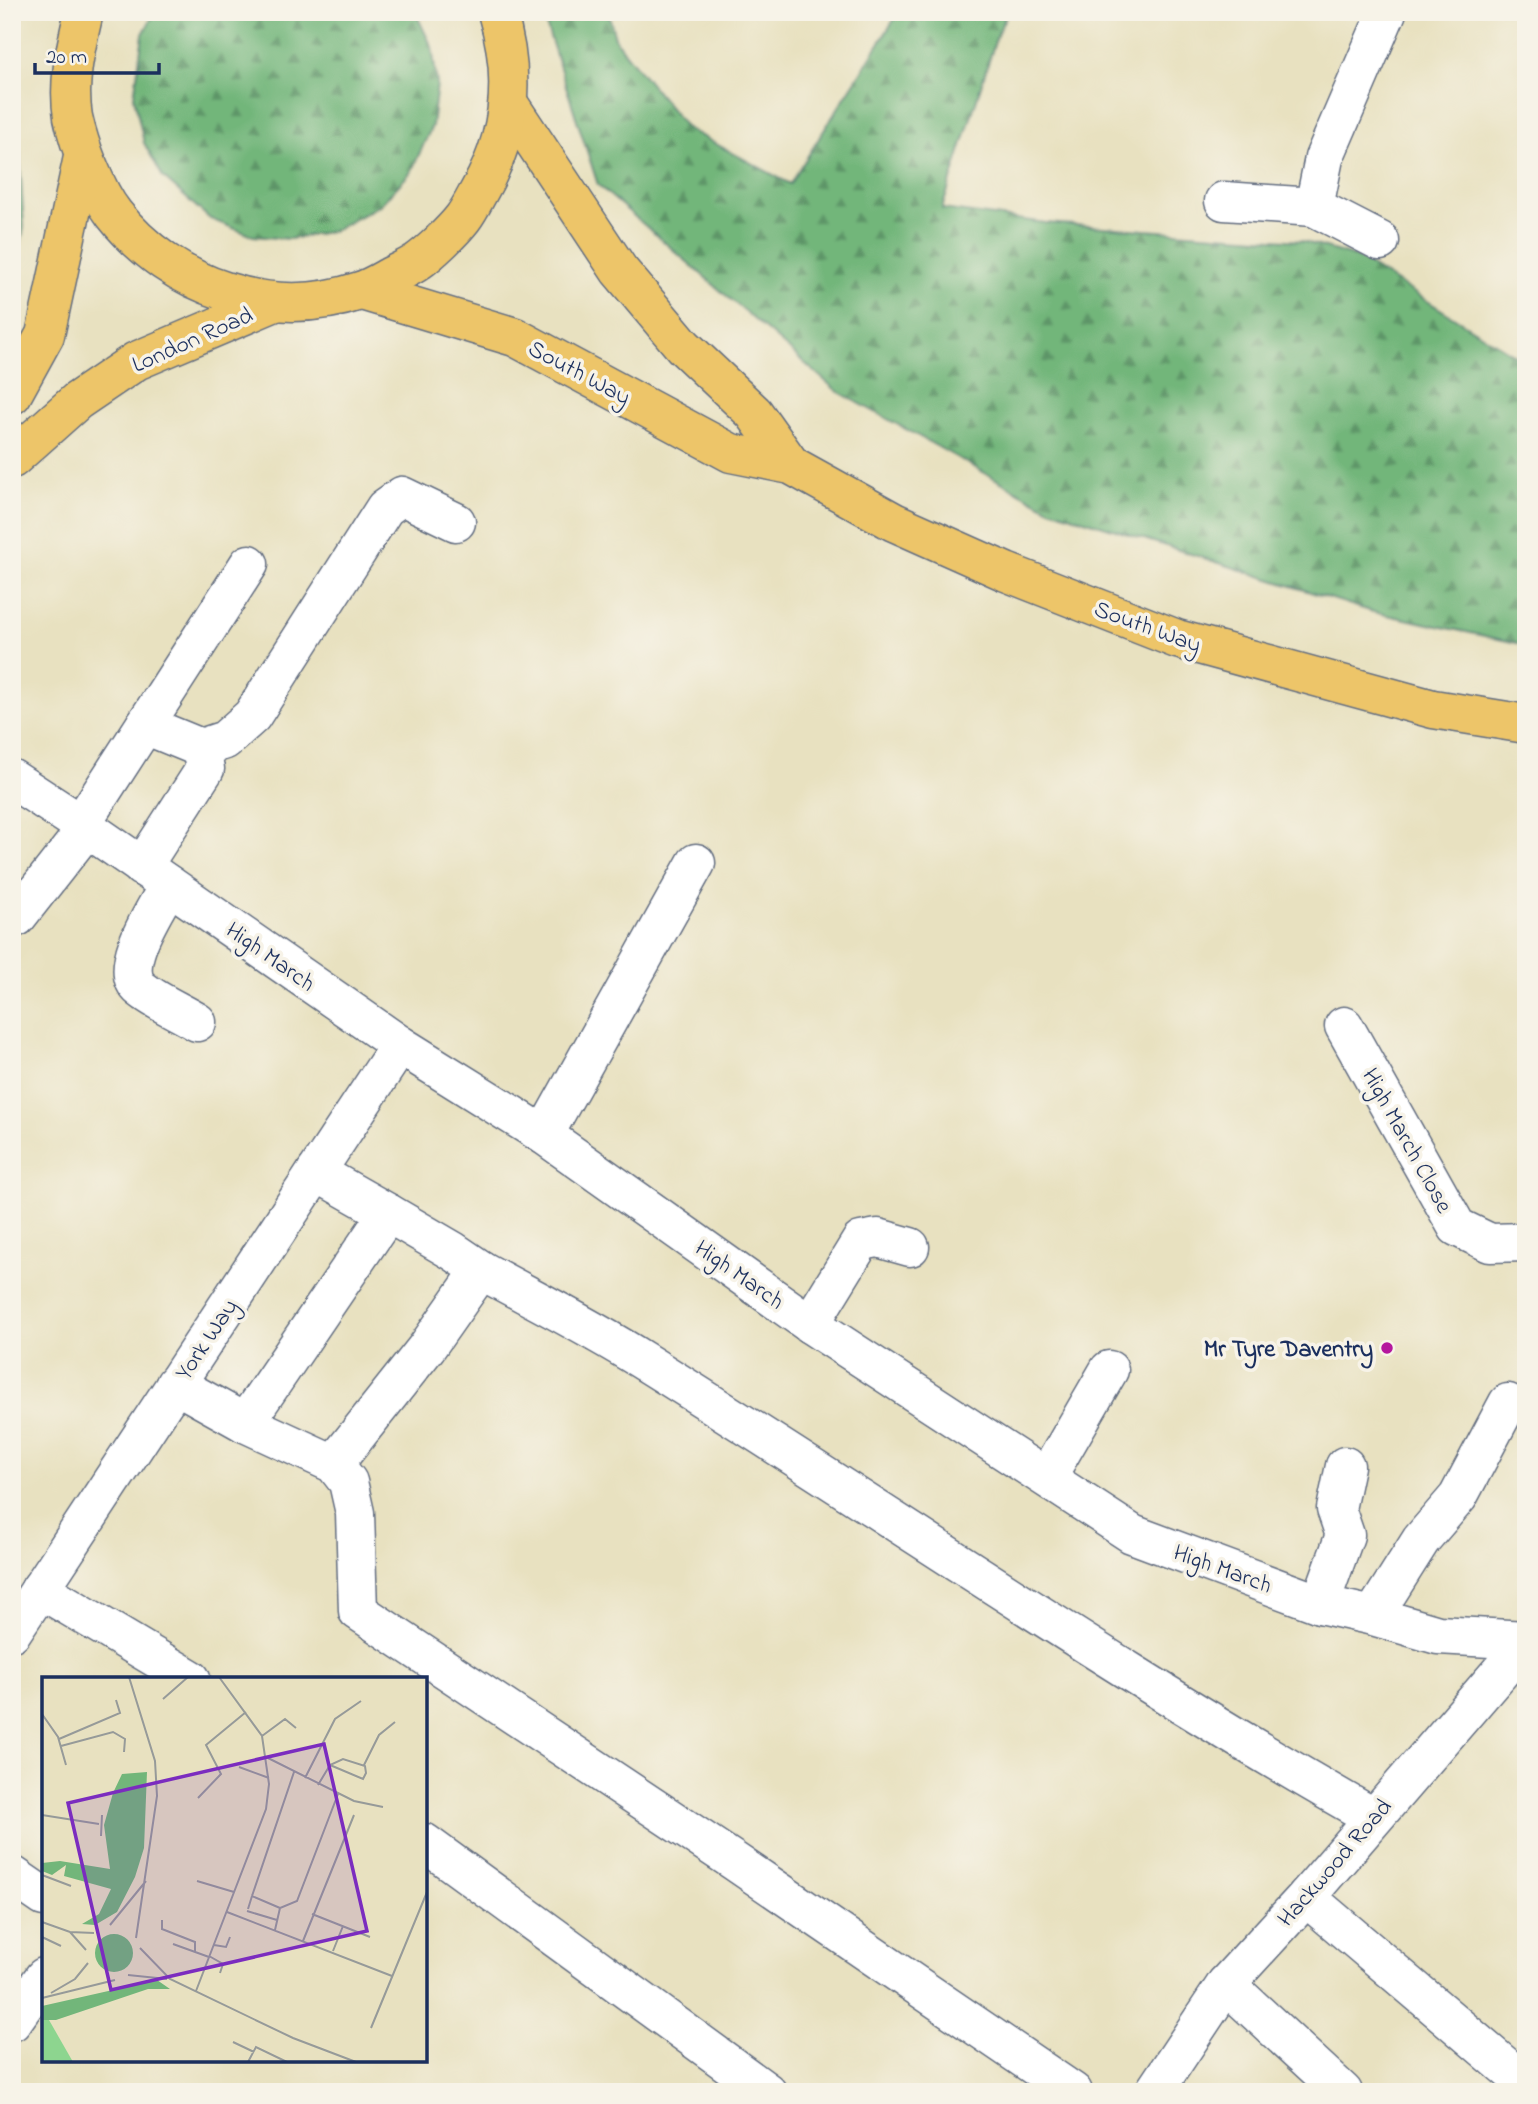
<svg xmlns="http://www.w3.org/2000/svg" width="1538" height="2104" viewBox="0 0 1538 2104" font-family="'Indie Flower',sans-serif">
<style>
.forest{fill:url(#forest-firs);stroke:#46726c;stroke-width:2}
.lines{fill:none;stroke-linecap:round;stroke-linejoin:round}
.minor-casing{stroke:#636d80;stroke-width:41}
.major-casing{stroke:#636d80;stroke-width:41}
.highway-casing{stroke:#636d80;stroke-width:41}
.minor{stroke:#fff;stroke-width:38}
.major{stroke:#edc569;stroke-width:38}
.highway{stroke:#edc569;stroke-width:38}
.poi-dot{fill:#b5179e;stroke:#f7f3e8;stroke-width:2.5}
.labels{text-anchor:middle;stroke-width:7;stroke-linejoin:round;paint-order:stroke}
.street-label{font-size:24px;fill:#1b2f5e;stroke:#f7f3e8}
.poi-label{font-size:24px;font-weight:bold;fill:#1b2f5e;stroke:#f7f3e8;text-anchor:end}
.inset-road{fill:none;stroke:#969a99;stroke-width:2}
.view{fill:#7b2cbf;fill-opacity:0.15;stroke:#7b2cbf;stroke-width:3.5}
.inset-edge{fill:none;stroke:#1b2f5e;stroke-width:3.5}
</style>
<defs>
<pattern id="forest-firs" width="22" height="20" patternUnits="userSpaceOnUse" patternTransform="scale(1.75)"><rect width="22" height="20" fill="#72b67a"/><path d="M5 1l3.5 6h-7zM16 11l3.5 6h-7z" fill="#5d9467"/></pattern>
</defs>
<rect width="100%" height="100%" fill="#f7f3e8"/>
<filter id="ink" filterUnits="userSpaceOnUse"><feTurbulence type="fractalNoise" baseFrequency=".0143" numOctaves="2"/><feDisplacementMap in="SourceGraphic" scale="14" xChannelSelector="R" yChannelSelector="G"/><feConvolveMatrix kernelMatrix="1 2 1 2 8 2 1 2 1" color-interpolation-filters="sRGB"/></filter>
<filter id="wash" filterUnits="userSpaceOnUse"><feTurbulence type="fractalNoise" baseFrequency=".00686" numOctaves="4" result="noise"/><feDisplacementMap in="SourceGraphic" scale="28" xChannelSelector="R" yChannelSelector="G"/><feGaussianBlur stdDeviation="1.57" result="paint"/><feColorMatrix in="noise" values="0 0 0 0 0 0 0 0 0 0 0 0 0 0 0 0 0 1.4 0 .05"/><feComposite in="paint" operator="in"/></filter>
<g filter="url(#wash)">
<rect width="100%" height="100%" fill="#e8e1c0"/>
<!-- forest -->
<g class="forest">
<path d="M155 12H415L432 47 437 84 432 126 411 172 380 205 333 231 290 239 253 236 210 219 163 177 144 143 134 97 143 34Z"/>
<path d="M542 12H608L616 41 686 128 790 184 899 12H1008L998 32 942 209 1046 223 1302 241 1356 257 1526 362V645L1373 612 1050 509 837 391 598 185Z"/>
<path d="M12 35 24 227 12 286Z"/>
</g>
</g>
<g filter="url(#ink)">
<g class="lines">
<defs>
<g id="minor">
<path d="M1224 201 1314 207 1380 241"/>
<path d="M1314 207 1324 158 1387 12"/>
<path d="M145 725 201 748 225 740 252 716 385 508 402 496 456 522"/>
<path d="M12 779 87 828 400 1045 544 1135 810 1324 1132 1534 1320 1604 1373 1616 1438 1635 1526 1640"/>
<path d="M81 824 249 564"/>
<path d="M142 867 205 769 201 748"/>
<path d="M169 885C157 907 115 968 141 989 157 1002 179 1011 197 1022"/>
<path d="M12 919 17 917 87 828"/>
<path d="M1344 1026 1457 1227 1490 1243 1526 1242"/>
<path d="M544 1135 696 863"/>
<path d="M481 1270C534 1299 590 1327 642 1360 886 1512 1123 1676 1373 1817"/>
<path d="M810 1324 861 1241 878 1238 910 1247"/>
<path d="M175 1384 245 1423 334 1464 348 1482 355 1513 358 1611 734 1861 1073 2092"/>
<path d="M245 1423 388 1213 316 1172"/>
<path d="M334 1464 427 1347 481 1270 453 1251 388 1213"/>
<path d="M1047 1477 1109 1370"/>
<path d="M40 1589 191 1679"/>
<path d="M1320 1604 1345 1535 1336 1509 1345 1466"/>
<path d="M1373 1616 1421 1540 1458 1497 1508 1403"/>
<path d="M12 1632 400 1045"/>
<path d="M425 1843 767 2092"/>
<path d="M12 1875 44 1897"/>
<path d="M1306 1897 1526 2084"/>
<path d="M1226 1984 1343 2092"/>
<path d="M12 2022 44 1977"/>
<path d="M1154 2092 1226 1984 1306 1897 1526 1642"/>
</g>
<g id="major">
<path d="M509 104 619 270 683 346 754 413 791 465"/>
<path d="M362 291 515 337 731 453 791 465 894 522 1006 572 1177 639 1433 709 1526 724"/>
</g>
<g id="highway">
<path d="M84 12C76 47 67 81 73 117 79 145 96 191 114 214 171 287 271 321 360 291 370 288 380 282 389 277 398 272 409 268 417 262 430 253 453 231 463 218 469 210 474 200 479 191 512 134 516 74 497 12"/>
<path d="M12 395 45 335 83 157"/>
<path d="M12 459 77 401 136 361 275 302"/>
</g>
</defs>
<!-- minor casing -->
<use href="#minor" class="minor-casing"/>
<!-- major casing -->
<use href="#major" class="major-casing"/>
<!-- highway casing -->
<use href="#highway" class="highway-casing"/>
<!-- minor -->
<use href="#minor" class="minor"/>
<!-- major -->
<use href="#major" class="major"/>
<!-- highway -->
<use href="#highway" class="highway"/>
</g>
</g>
<!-- markers -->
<circle class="poi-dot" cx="1387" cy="1348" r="7"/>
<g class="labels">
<!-- street labels -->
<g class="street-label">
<text transform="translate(192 339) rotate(-24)" y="8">London Road</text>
<text transform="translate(580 372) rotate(28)" y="8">South Way</text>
<text transform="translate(1148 626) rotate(20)" y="8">South Way</text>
<text transform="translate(271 956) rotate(35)" y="8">High March</text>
<text transform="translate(1408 1140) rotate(61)" y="8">High March Close</text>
<text transform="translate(740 1274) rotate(35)" y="8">High March</text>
<text transform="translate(206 1339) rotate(-56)" y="8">York Way</text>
<text transform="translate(1223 1568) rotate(20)" y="8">High March</text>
<text transform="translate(1334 1862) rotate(-49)" y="8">Hackwood Road</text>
</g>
<!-- poi labels -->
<g class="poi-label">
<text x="1373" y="1356">Mr Tyre Daventry</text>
</g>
</g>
<!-- overview -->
<g transform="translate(42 1677)">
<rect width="385" height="385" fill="#e8e1c0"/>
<path d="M0 343H7L31 385H0Z" fill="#8dd58f"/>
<path d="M105 95 102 171 93 200 75 235 53 248 40 247 57 237 69 212 22 199 24 188 10 198 0 194V186L18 184 68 192 62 148 71 116 80 97ZM53 276a19 19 0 1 1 38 0a19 19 0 1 1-38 0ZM115 303 128 312H106L14 343H0V329Z" fill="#72b67a"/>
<path class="inset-road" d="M87 0 113 84 115 119 94 261M121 22 146 0M0 37 16 60 24 88M220 59 243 42 254 51M17 62 78 36 74 23M19 69 71 55 83 62 82 75M226 81 312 124 341 130M322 88 337 58 353 45M197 90 227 101M263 101 293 42 319 24M276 108 288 88 301 82 323 89 324 96 321 102 288 88M156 121 179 97 164 68 204 35M0 138 57 147M59 159 60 138M0 198 29 209M155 204 192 215M210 219 252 95M206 232 210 219 238 231M205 234 235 243M185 235 350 299M270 237 328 260M120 243V252L153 265V275M0 245 28 255 52 256M68 248 104 204M233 253 238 231 255 224 296 117M28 255 44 273M0 260 19 269M261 264 312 138M131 267 167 280M172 268 184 270 188 260M98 271 128 302 251 361 314 385M291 274 301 249M167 279 181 287 178 296M86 298 125 302M154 314 224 132 227 107 220 59 177 0M9 316 33 302 46 286M0 321 73 303M329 351 385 215M191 365 212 375M206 385 214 370 245 385"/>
<path class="view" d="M282 67 325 254 69 313 26 126Z"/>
<rect width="385" height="385" class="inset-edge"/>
</g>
<!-- margin -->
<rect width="1538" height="2104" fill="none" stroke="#f7f3e8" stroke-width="42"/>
<!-- scale -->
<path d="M35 63v10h124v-10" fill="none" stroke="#1b2f5e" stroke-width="3.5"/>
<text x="46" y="63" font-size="21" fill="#1b2f5e" stroke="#f7f3e8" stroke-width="5" paint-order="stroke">20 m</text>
</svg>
